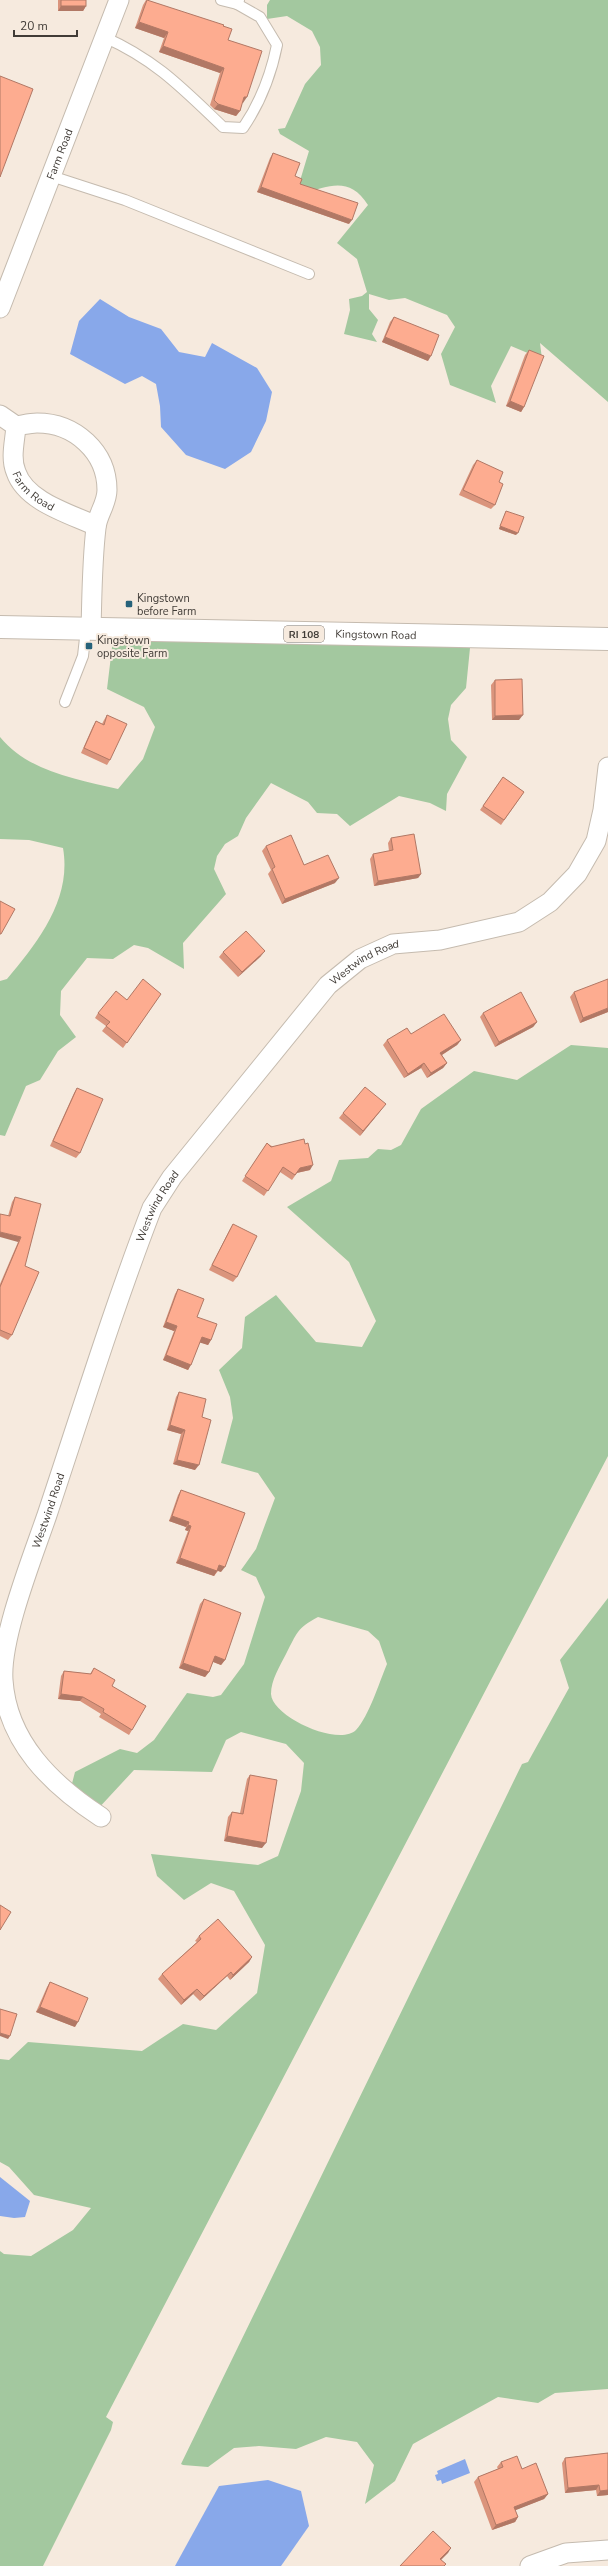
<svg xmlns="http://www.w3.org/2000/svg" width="608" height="2566" viewBox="0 0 608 2566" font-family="'Nunito Sans',sans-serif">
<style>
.green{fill:#a3c89f;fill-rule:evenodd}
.water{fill:#88a8ea}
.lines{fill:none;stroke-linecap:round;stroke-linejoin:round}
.lane-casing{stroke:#c5bbaf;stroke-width:12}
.street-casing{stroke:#c5bbaf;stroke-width:21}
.primary-casing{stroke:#c5bbaf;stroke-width:24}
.lane{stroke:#fff;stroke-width:10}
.street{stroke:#fff;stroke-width:19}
.primary{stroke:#fff;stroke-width:22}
.wall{fill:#da947c}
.shaded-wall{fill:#b17865}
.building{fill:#fdac90;stroke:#b17865}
.poi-dot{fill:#26627a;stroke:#f6eade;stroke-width:1.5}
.labels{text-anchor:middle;stroke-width:4;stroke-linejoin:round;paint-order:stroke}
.shield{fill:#f6eade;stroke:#777069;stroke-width:1}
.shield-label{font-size:10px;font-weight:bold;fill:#413c37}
.street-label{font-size:11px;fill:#413c37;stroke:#f6eade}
.poi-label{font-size:11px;fill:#413c37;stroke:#f6eade;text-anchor:start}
</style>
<rect width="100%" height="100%" fill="#f6eade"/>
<!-- green -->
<g class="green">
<path d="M270 0H608V402L540 343 542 359 511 346 491 386 496 403 450 385 441 354 455 327 447 315 405 298 389 300 369 294V309L378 320 372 334 377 342 344 334 350 310 349 299 362 296 367 292 357 259 337 243 368 205C350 177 330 185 304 194L299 184 309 151 280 134 278 129 285 128 305 84 321 65 320 47 312 31 287 16 267 19V5Z"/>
<path d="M114 631 471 638 466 688 451 705 448 719 451 740 467 757 447 794 446 811 430 803 399 796 350 826 337 814 317 813 308 802 271 783 246 818 238 836 225 844 217 856 214 869 226 894 183 943 184 969 148 948 134 945 113 959 87 958 61 991 60 1015 76 1037 58 1051 40 1080 26 1086 5 1136 0 1135V981L7 979C38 942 72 899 63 848L29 840 0 839V737C29 772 76 779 118 789L143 759 155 727 144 707 107 689Z"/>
<path d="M571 1045 608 1048V1456L106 2417 113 2422 111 2430 43 2566H0V2251L4 2254 31 2256 73 2230 91 2208 34 2195 9 2167 0 2162V2059L9 2060 28 2042 142 2051 183 2024 216 2030 257 1993 265 1945 234 1891 211 1883 184 1900 157 1876 151 1854 258 1865 278 1856 301 1791 304 1763 286 1744 241 1732 226 1740 212 1772 134 1770 96 1811 69 1795 75 1772 120 1749 137 1753 154 1740 187 1693 213 1697 221 1695 244 1664 265 1597 256 1577 241 1570 256 1549 275 1498 258 1473 221 1463 233 1418 230 1397 219 1370 242 1348 245 1317 276 1295 316 1342 362 1347 376 1321 349 1262 287 1207 331 1181 339 1160 368 1158 378 1149 391 1150 401 1145 421 1109 474 1071 517 1080ZM318 1617 368 1631 379 1641 387 1664C379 1683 369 1716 356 1730 339 1747 272 1717 271 1694 271 1680 280 1666 286 1654 297 1633 297 1628 318 1617Z"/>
<path d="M608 1598V2389L555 2393 538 2403 498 2397 413 2444 395 2481 365 2504 374 2465 357 2442 326 2437 296 2449 259 2446 234 2448 208 2467 183 2465 181 2464 522 1764 528 1762 569 1688 560 1660Z"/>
</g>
<!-- water -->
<g class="water">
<path d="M100 299 129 317 161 329 179 352 205 357 212 343 257 368 272 392 266 421 251 452 225 469 186 455 161 427 160 406 156 384 142 376 125 384 70 354 79 321Z"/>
<path d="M0 2177 30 2201 25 2217 14 2218 0 2216Z"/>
<path d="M465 2459 470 2473 442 2484 441 2480 437 2481 435 2475 438 2474 437 2471Z"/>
<path d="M268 2480 301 2491 309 2526 281 2566H175L219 2486Z"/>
</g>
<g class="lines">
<defs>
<g id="lane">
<path d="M221 0 237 4 239 0"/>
<path d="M104 37C156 60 183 89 223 127L243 128C260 103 271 75 277 45L260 17 237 4"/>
<path d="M51 176 125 200 309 274"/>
<path d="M65 702 83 656 86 629"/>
</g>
<g id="street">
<path id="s1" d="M0 308 119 0"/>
<path d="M0 415 16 426C23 425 30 423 37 423 75 423 107 452 107 490 107 504 97 515 96 528 92 561 92 595 91 629"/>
<path id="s2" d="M16 426C15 441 10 458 16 472 26 502 71 514 96 526"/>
<path id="s3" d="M101 1817C52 1785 7 1742 3 1680 0 1638 33 1556 47 1515 81 1413 113 1309 152 1208L172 1177 328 985 360 959 393 944 440 940 519 922 550 902 577 874 596 841 603 810 608 767"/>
<path d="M530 2566 566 2553 608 2550"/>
</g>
<g id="primary">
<path id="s4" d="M0 627 608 639"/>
</g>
</defs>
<!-- lane casing -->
<use href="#lane" class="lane-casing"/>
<!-- street casing -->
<use href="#street" class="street-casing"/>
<!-- primary casing -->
<use href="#primary" class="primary-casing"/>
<!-- lane -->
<use href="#lane" class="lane"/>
<!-- street -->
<use href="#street" class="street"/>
<!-- primary -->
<use href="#primary" class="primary"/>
</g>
<!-- wall -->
<g class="wall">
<path d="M58 0H86V6L83 11H58Z"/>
<path d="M146 0 223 26 228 40 243 103H242L240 111 236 116 214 109 210 105 220 73 159 52 164 38 135 28 143 5Z"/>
<path d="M273 153 295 176 300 184 349 224 257 192 270 158Z"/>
<path d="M394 317 428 361 382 342 390 322Z"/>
<path d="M529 350 524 407 521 412 506 406 525 355Z"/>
<path d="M477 460 499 482 495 505 491 509 459 495 473 465Z"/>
<path d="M506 511 516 535 499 529 505 513Z"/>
<path d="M495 680 519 720H492L491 685Z"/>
<path d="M107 715 110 760 107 765 81 753 93 726 96 721 102 724 104 720Z"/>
<path d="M503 777 524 792 501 825 480 810Z"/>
<path d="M391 838 421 874 418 878 374 886 370 859 373 854 389 851 388 843Z"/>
<path d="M266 846 304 865 335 883 282 904 268 874 271 870 262 851Z"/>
<path d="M223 952 261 956 238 977 219 957Z"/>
<path d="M574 992 608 1012 580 1023 570 997Z"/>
<path d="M161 994 123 1048 102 1031 106 1026 95 1018 98 1013 127 1000Z"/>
<path d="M483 1013 537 1022 533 1027 495 1047 480 1017Z"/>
<path d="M411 1034 461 1040 457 1045 442 1055 447 1063 443 1068 427 1078 421 1068 404 1078 383 1045 387 1040Z"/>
<path d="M77 1088 80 1153 76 1158 50 1146 74 1093Z"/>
<path d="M382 1109 360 1136 339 1118 343 1113Z"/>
<path d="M267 1143 310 1170 297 1173 292 1180 280 1172 264 1196 242 1181Z"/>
<path d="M15 1197 25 1266 12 1335 8 1340 0 1336V1284L18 1242 8 1216 12 1202Z"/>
<path d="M233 1224 237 1277 233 1282 209 1270 230 1229Z"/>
<path d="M178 1289 197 1317 211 1340 208 1345 200 1342 188 1370 163 1360 174 1331 163 1327 175 1294Z"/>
<path d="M179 1392 202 1417 195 1470 173 1464 181 1434 167 1430 176 1397Z"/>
<path d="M181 1490 221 1572 218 1571 214 1576 176 1563 188 1531 185 1530 186 1527 169 1521 178 1495Z"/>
<path d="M204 1599 225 1660 221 1665 213 1662 209 1672 205 1677 179 1668 200 1604Z"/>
<path d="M94 1668 112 1686 132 1730 129 1735 99 1717 101 1714 80 1701 58 1699 61 1676 64 1671 90 1674Z"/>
<path d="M250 1775 262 1848 224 1841 228 1817 232 1812 240 1813 247 1779Z"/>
<path d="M199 1936 252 1957 249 1962 230 1980 227 1976 200 2001 193 1994 181 2005 158 1979 162 1974 197 1942 195 1941Z"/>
<path d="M50 1982 75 2027 36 2012 47 1987Z"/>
<path d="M608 2453V2495L597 2496 596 2490 565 2493 562 2463 565 2458Z"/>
<path d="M501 2462 522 2469 548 2494 544 2499 515 2510 518 2517 515 2522 492 2530 474 2482 478 2477 498 2469 497 2467Z"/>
</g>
<!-- shaded-wall -->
<g class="shaded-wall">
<path d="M61 6H86L83 11H58Z"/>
<path d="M139 22 168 32 164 38 135 28Z"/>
<path d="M163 46 224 68 220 73 159 52Z"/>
<path d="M244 97H247L243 103 240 102Z"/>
<path d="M218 104 240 111 236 116 214 109Z"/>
<path d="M261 187 352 220 349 224 257 192Z"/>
<path d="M385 337 431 356 428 361 382 342Z"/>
<path d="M510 401 524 407 521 412 506 406Z"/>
<path d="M500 526 518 533 516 535 499 529Z"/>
<path d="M523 715 519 720H492L495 716Z"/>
<path d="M421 874 418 878 374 886 378 881Z"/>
<path d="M339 878 335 883 282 904 285 899Z"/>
<path d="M265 951 261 956 238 977 242 972Z"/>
<path d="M608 1008V1012L580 1023 583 1018Z"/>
<path d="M537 1022 533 1027 495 1047 499 1042Z"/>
<path d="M461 1040 457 1045 437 1058 440 1053Z"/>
<path d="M424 1063 421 1068 404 1078 408 1074Z"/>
<path d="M447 1063 443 1068 427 1078 431 1073Z"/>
<path d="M386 1104 382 1109 360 1136 363 1131Z"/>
<path d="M313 1165 310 1170 296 1173 300 1168Z"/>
<path d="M0 1232 21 1237 18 1242 0 1237Z"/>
<path d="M166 1322 177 1326 174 1331 163 1327Z"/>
<path d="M202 1337 211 1340 208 1345 198 1342Z"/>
<path d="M166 1355 191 1365 188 1370 163 1360Z"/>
<path d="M170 1425 185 1430 181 1434 167 1430Z"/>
<path d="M177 1460 199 1465 195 1470 173 1464Z"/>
<path d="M172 1516 189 1522 186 1527 169 1521Z"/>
<path d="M188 1525 191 1526 188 1531 185 1530Z"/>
<path d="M180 1558 217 1571 214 1576 176 1563Z"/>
<path d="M219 1565 225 1567 221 1572 216 1570Z"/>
<path d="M215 1656 225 1660 221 1665 211 1661Z"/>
<path d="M183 1663 209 1672 205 1677 179 1668Z"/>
<path d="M61 1694 83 1697 80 1701 58 1699Z"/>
<path d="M227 1836 266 1843 262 1848 224 1841Z"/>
<path d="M252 1957 249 1962 230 1980 233 1975Z"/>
<path d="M231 1972 227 1976 200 2001 204 1996Z"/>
<path d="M197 1989 193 1994 181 2005 184 2000Z"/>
<path d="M40 2007 78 2022 75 2027 36 2012Z"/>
<path d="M0 2033 10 2036 8 2039 0 2036Z"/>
<path d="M599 2485 596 2490 565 2493 568 2488Z"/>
<path d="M608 2490V2495L597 2496 600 2491Z"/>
<path d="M548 2494 544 2499 511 2512 514 2507Z"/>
<path d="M518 2517 515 2522 492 2530 496 2525Z"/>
<path d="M451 2548 448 2553 437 2564 440 2559Z"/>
</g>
<!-- building -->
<g class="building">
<rect x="61" y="0" width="25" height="6"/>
<path d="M147 0 224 25 223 26 232 29 228 40 262 51 247 97H244L240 111 218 104 214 100 224 68 163 46 168 32 139 22Z"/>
<path d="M0 76 33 89 0 177Z"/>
<path d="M273 153 300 163 295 176 302 179 300 184 358 203 352 220 261 187Z"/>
<path d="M394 317 439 335 431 356 385 337Z"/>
<path d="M529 350 544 356 524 407 510 401Z"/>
<path d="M477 460 503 472 499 482 503 484 495 505 463 490Z"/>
<path d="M506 511 524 517 518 533 500 526Z"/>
<path d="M522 679 523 715 495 716V680Z"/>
<path d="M107 715 127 724 110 760 84 748 96 721 104 725Z"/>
<path d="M503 777 524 792 504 820 483 806Z"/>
<path d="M414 834 421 874 378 881 373 854 393 850 391 838Z"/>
<path d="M291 835 304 865 328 855 339 878 285 899 272 869 275 867 266 846Z"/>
<path d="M0 901 15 909 1 934H0Z"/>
<path d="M246 931 265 951 242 972 223 952Z"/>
<path d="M143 979 161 994 127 1043 106 1026 110 1022 98 1013 116 991 127 1000Z"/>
<path d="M608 979V1008L583 1018 574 992Z"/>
<path d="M521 992 537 1022 499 1042 483 1013Z"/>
<path d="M444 1014 461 1040 440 1053 447 1063 431 1073 424 1063 408 1074 387 1040 407 1028 411 1034Z"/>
<path d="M365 1087 386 1104 363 1131 343 1113Z"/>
<path d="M77 1088 103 1099 80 1153 53 1141Z"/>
<path d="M304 1139 305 1144 308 1143 313 1165 300 1168 295 1175 283 1167 268 1191 245 1176 267 1143 271 1147Z"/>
<path d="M15 1197 41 1204 25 1266 39 1272 12 1335 0 1330V1287L21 1237 0 1232V1214L10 1216Z"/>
<path d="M233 1224 257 1236 237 1277 212 1265Z"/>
<path d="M178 1289 204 1299 197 1317 217 1324 211 1340 202 1337 191 1365 166 1355 177 1326 166 1322Z"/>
<path d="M179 1392 206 1399 202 1417 211 1420 199 1465 177 1460 185 1430 170 1425Z"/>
<path d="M181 1490 245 1513 225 1567 219 1565 217 1571 180 1558 191 1526 188 1525 189 1522 172 1516Z"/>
<path d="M204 1599 241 1613 225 1660 215 1656 209 1672 183 1663Z"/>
<path d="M94 1668 115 1680 112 1686 146 1706 132 1730 103 1712 104 1709 83 1697 61 1694 64 1671 91 1674Z"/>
<path d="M250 1775 277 1780 266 1843 227 1836 232 1812 243 1814Z"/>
<path d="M0 1905 11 1912 0 1930Z"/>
<path d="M218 1919 252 1957 233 1975 231 1972 204 1996 197 1989 184 2000 162 1974 201 1939 199 1936Z"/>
<path d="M50 1982 88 1998 78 2022 40 2007Z"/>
<path d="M0 2009 17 2014 10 2036 0 2033Z"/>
<path d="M608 2453V2490L600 2491 599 2485 568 2488 565 2458Z"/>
<path d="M517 2456 522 2469 536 2463 548 2494 514 2507 518 2517 496 2525 478 2477 503 2467 501 2462Z"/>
<path d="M433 2531 451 2548 440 2559 446 2564 444 2566H400Z"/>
</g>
<!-- markers -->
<g class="poi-dot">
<rect x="125" y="600" width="8" height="8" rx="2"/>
<rect x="85" y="642" width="8" height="8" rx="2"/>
</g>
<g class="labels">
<!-- shield labels -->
<rect class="shield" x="284" y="626" width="40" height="16" rx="3"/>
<g class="shield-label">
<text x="304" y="638">RI 108</text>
</g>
<!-- street labels -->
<g class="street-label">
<text dy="4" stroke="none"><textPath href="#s1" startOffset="165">Farm Road</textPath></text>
<text dy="4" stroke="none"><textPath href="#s2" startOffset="73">Farm Road</textPath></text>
<text dy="4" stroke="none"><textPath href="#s4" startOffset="376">Kingstown Road</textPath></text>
<text dy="4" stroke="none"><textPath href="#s3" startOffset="999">Westwind Road</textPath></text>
<text dy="4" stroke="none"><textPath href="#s3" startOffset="675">Westwind Road</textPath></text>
<text dy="4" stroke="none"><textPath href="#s3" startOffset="351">Westwind Road</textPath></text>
</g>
<!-- poi labels -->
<g class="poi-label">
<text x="137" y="602">Kingstown<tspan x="137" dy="13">before Farm</tspan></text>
<text x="97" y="644">Kingstown<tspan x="97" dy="13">opposite Farm</tspan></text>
</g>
</g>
<!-- scale -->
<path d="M14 30v6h63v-6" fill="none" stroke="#413c37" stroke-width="2"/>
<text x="20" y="30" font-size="12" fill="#413c37" stroke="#f6eade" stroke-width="3" paint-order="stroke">20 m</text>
</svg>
